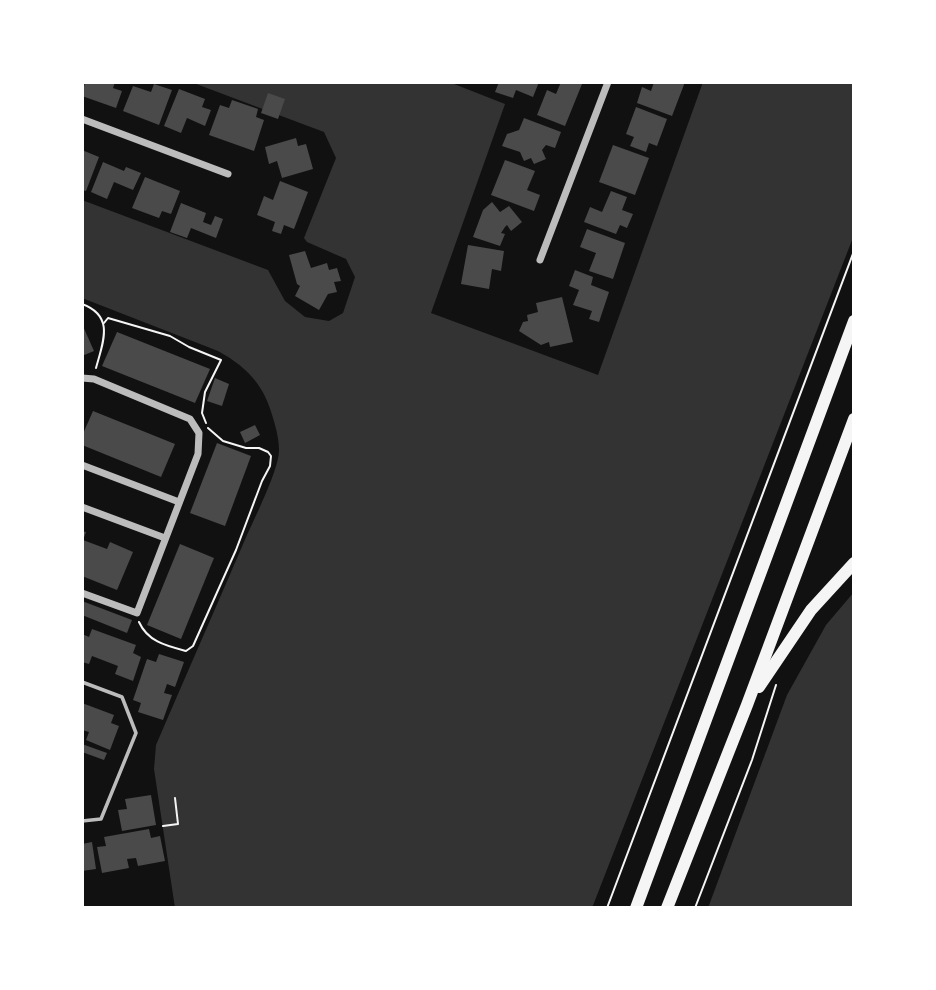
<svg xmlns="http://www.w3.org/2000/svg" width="936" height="990" viewBox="0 0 936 990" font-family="Lato,sans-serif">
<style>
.water{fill:#333}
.building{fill:#4a4a4a}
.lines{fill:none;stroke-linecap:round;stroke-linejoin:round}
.path{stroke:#f5f5f5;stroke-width:2}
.service{stroke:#bcbcbc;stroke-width:3.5}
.minor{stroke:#bcbcbc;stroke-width:7}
.trunk{stroke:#f5f5f5;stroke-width:12}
</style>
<rect width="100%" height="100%" fill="#111"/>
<!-- water -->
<g class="water">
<path d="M191 82H449L505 104 431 313 598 375 703 82H854V235L592 908H175L154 769 156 745C186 675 217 605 247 535 256 515 279 469 279 450 279 439 276 428 273 418 264 385 247 367 218 351L82 298V200L268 270 285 301 305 317 329 321 343 313 355 277 346 259 307 242 304 238 336 158 324 132Z"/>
<path d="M854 592V908H708L787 695 826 625Z"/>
</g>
<!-- building -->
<g class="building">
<path d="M85 82H115L113 88 122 91 116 108 82 96Z"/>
<path d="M499 82H539L533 97 516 90 513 98 495 92Z"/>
<path d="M561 82H577L582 84 565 126 537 115 547 90 556 94Z"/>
<path d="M654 82H685L672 116 637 103 642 87 651 91Z"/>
<path d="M154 84 172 90 159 125 123 111 133 86 151 92Z"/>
<path d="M179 89 205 99 202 107 211 110 205 126 187 118 181 133 164 126Z"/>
<path d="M268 93 285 99 278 119 261 113Z"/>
<path d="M232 100 258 109 256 117 264 120 254 151 209 135 220 105 229 108Z"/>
<path d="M636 107 667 119 657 146 649 143 646 152 630 146 634 137 626 134Z"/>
<path d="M524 118 561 132 555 148 546 145 542 150 546 159 534 164 531 158 524 161 520 152 502 146 507 134 519 130Z"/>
<path d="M296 138 298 146 306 144 313 169 282 178 277 161 269 164 265 147Z"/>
<path d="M613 145 649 158 635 195 599 182Z"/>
<path d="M82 150 99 157 86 191 82 190Z"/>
<path d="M505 160 535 171 527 190 540 195 534 211 491 195Z"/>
<path d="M103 162 124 171 126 167 141 173 133 190 114 182 107 199 91 192Z"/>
<path d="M145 177 180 191 171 214 162 211 159 218 132 208Z"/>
<path d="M280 181 308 192 294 229 284 225 281 234 272 231 275 222 257 215 264 196 273 200Z"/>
<path d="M611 191 627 197 622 210 633 214 627 228 620 225 616 234 584 222 590 207 602 212Z"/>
<path d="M492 202 500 212 509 206 522 222 511 231 507 225 505 227 501 233 505 234 500 246 473 237 483 210Z"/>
<path d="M181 203 206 213 203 222 211 225 215 216 223 219 216 238 191 228 187 238 170 232Z"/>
<path d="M587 229 625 243 613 279 589 271 596 253 580 247Z"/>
<path d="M468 245 504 251 501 271 492 269 489 289 461 284Z"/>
<path d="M305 251 311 268 327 263 329 270 337 268 341 281 334 282 337 292 328 294 319 310 295 296 300 286 297 284 289 255Z"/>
<path d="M575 270 593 277 591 285 609 292 599 322 589 319 592 311 573 305 579 290 569 286Z"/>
<path d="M562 297 573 342 550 347 549 342 541 345 519 331 523 322 528 321 527 315 538 312 536 303Z"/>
<path d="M82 324 94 351 82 356Z"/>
<path d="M117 332 210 369 195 403 102 366Z"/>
<path d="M215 378 229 384 222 406 207 401Z"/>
<path d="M93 411 175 444 161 477 82 445V436Z"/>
<path d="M255 425 260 435 245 443 240 432Z"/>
<path d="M217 443 251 456 225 526 190 513Z"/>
<path d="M82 531 86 532 83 540 107 549 110 542 133 552 117 590 82 576Z"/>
<path d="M180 544 214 558 181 639 147 625Z"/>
<path d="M82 601 132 620 127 633 82 615Z"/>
<path d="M92 629 136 645 133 653 141 657 133 681 115 674 118 666 92 656 89 664 82 662V634L89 637Z"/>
<path d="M159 654 184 662 175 687 167 684 164 693 172 695 163 720 138 712 141 703 133 700 147 659 156 662Z"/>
<path d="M82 703 114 715 111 723 119 726 110 750 86 740 89 732 82 730Z"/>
<path d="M82 744 107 753 104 760 82 752Z"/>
<path d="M151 795 156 825 122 831 118 810 127 809 125 799Z"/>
<path d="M149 829 151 838 160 836 165 861 138 866 136 858 127 859 129 868 102 873 97 847 106 846 104 837Z"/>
<path d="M92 842 96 869 82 871V844Z"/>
</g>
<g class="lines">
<!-- path -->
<g class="path">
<path d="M82 304C115 316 103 342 96 368"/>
<path d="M104 323 108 318 170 336 189 347 221 360 205 392 202 413 206 423"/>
<path d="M139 622C148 642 167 646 186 651L193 646 236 550 262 481 270 466 271 456 268 452 259 448H246L223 441 208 428"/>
<path d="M163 826 178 824 175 798"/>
<path d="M607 908 854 251"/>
<path d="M695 908 752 760 776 685"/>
</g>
<!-- service -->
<path class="service" d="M82 682 122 697 136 733 101 819 82 821"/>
<!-- minor -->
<g class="minor">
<path d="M82 119 228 174"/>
<path d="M540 260 608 82"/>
<path d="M82 378 94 379 190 419 199 433 198 454 137 613 82 593"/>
<path d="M82 465 179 502"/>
<path d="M82 507 165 538"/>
</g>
<!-- trunk -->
<g class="trunk">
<path d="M759 687 811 610 854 563"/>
<path d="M636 908 854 321"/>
<path d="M667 908 747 705 854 419"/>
</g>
</g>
<!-- border -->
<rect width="936" height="990" fill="none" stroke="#ffffff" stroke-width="168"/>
</svg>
